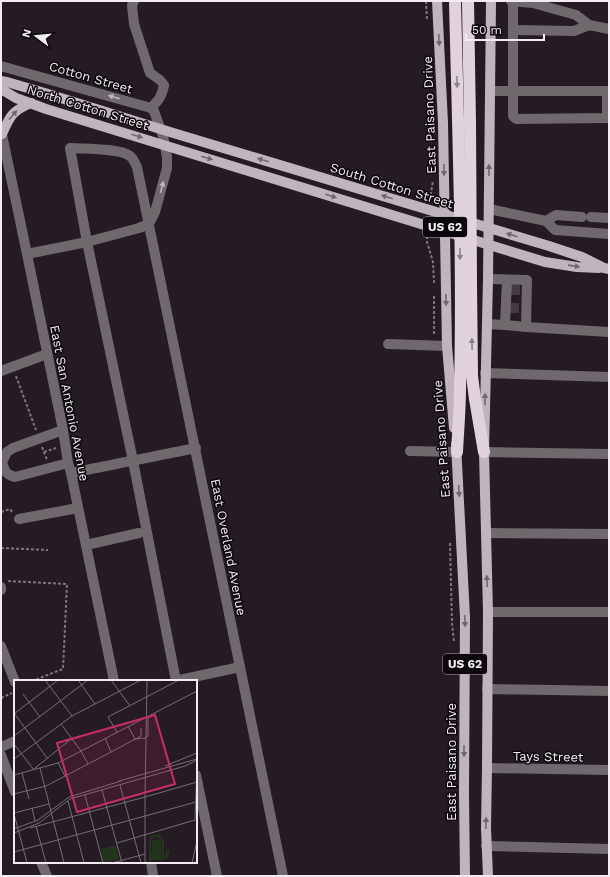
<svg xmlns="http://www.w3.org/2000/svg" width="610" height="877" viewBox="0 0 610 877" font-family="'Work Sans',sans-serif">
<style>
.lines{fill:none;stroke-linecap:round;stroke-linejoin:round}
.minor-tunnel{stroke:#443a42;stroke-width:10;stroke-dasharray:10 5;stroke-linecap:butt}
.path{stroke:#7f767d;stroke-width:2;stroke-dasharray:3 2;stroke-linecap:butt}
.minor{stroke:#6f696e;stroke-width:10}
.major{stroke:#c0b5be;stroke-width:10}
.highway{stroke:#e1d3de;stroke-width:12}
.oneway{fill:#6f676d}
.oneway2{fill:#8b818a}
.oneway3{fill:#beb7bd}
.labels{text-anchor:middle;stroke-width:3;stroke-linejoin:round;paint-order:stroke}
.shield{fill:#0b070b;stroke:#ada7ac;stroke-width:1}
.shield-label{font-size:12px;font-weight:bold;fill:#f2ebf1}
.street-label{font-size:13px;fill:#f2ebf1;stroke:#0b070b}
.inset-road{fill:none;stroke:#776e75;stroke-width:1}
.view{fill:#c72d6a;fill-opacity:0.15;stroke:#c72d6a;stroke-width:2}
.inset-edge{fill:none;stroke:#f2ebf1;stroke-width:2}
</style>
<rect width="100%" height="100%" fill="#251b23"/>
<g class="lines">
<!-- minor-tunnel -->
<g class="minor-tunnel">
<path d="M510 290H522"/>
<path d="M509 308H521"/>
</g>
<!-- path -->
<g class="path">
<path d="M426 1 427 20"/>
<path d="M430 200 433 180"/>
<path d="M427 236V242L433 262 434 283"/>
<path d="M434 296V336"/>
<path d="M16 376 36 430"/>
<path d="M444 431 445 440"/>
<path d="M42 447 47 460"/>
<path d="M44 452 56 448"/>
<path d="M1 512 10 509 12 512"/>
<path d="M450 543 452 623 454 642"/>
<path d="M1 548 48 550"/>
<path d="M8 581 67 584 63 669 32 681"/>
<path d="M1 698 12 693"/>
</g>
<!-- minor -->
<g class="minor">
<path d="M134 1 132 5 134 24 150 73 160 80 164 85C162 96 159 100 151 108"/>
<path d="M511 1 533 3 576 15 589 25 609 29"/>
<path d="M513 1V116L516 119 607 118V91"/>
<path d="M513 30 574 31 589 25"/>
<path d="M1 66 151 108"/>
<path d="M490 91H609"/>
<path d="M1 130 27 254 63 430 68 463 71 473 114 681"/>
<path d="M489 209 546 221"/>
<path d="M582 217 556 215 546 221 555 230 609 234"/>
<path d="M591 217 609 218"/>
<path d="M27 254 87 242 139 228 149 224 155 212 167 168V157L163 136 154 111 151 108"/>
<path d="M488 279 527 280 526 327"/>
<path d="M487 324 505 325 526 327 609 332"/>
<path d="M505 325 507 280"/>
<path d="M388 344 447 346"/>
<path d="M1 371 47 354"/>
<path d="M485 373 609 377"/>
<path d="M63 430 13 448 7 452 2 462C5 471 5 474 15 477L68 463"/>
<path d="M410 451 457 452"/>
<path d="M484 452 609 454"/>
<path d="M71 473 196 448"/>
<path d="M19 519 78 508"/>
<path d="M486 533 609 534"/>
<path d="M86 545 139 533"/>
<path d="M1 590V587"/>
<path d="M488 612H609"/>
<path d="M1 646 15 682"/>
<path d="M175 681 240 667"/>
<path d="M176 681 133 461 87 242 70 148C84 149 120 148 130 156 133 158 135 163 137 167L283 876"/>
<path d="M487 689 609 691"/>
<path d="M1 747 15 741"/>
<path d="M1 755 15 792"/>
<path d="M487 768 609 770"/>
<path d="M196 775 217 876"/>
<path d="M486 846 609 849"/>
<path d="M41 862 47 876"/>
<path d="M151 862 153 876"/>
</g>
<!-- major -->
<g class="major">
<path d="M437 1 443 123 447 346 454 428"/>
<path d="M1 81 7 82 48 94 170 132 549 246 582 257 604 268 609 269"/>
<path d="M1 89 16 98 46 109 545 262 577 267 599 268"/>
<path d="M2 134C10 116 12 111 31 103"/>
<path d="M456 444 465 617 464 794 465 876"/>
<path d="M488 876 486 828 487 768 488 612 484 452 488 279 491 1"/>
</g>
<!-- highway -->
<g class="highway">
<path d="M455 1C458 130 463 259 460 388 460 410 458 431 457 452"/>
<path d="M468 1 470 123 471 284 472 376 475 399 484 452"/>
</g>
</g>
<!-- one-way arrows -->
<defs><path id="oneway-solid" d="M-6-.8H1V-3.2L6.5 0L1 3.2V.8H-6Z"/></defs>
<g class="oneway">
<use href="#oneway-solid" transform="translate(439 40) rotate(87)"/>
<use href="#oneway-solid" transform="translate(13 115) rotate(-49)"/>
<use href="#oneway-solid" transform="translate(137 136) rotate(17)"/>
<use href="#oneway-solid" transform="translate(207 158) rotate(17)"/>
<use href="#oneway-solid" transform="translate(263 160) rotate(-163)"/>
<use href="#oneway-solid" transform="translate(444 170) rotate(89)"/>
<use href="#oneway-solid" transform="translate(489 170) rotate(-90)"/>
<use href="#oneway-solid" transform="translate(331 196) rotate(17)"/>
<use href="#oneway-solid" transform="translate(387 197) rotate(-163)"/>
<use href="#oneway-solid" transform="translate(512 235) rotate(-163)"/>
<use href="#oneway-solid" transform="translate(574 266) rotate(8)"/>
<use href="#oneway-solid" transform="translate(446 300) rotate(89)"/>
<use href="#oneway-solid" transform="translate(485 399) rotate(-89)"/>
<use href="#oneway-solid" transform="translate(459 491) rotate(87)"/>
<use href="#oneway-solid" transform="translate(487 581) rotate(-92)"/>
<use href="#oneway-solid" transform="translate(465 621) rotate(89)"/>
<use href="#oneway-solid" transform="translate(464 751) rotate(90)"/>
<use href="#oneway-solid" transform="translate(486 823) rotate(-89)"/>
</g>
<g class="oneway2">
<use href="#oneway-solid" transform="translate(457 82) rotate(89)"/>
<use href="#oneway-solid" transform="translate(460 254) rotate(90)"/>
<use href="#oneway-solid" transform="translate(472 344) rotate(-91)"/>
</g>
<g class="oneway3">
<use href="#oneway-solid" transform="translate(114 97) rotate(-164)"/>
<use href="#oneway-solid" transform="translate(162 187) rotate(-76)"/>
</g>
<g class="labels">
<!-- shield labels -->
<g class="shield">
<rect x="423" y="217" width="44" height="20" rx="3"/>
<rect x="443" y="654" width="44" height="20" rx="3"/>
</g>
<g class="shield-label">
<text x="445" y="231">US 62</text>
<text x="465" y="668">US 62</text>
</g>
<!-- street labels -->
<g class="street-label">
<text transform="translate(91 77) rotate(16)" y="5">Cotton Street</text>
<text transform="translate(88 107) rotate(17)" y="5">North Cotton Street</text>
<text transform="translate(429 115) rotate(-92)" y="5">East Paisano Drive</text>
<text transform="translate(392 185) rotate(17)" y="5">South Cotton Street</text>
<text transform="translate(70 403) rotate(79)" y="5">East San Antonio Avenue</text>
<text transform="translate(441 439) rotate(-94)" y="5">East Paisano Drive</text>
<text transform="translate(229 547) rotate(79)" y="5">East Overland Avenue</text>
<text transform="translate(548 756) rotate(1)" y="5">Tays Street</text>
<text transform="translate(451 762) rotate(-90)" y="5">East Paisano Drive</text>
</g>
</g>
<!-- overview -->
<g transform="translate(14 680)">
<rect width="183" height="183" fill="#251b23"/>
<path d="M145 154 150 160V178L153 169 156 170 153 180 150 179 147 183 148 160 141 156 137 160V183H135V156ZM138 160H147V180H137ZM101 165 105 179 90 183 87 169Z" fill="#23341c"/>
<path class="inset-road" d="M31 0 58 36M64 0 81 24M97 0 116 26M133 0 131 117 183 102M9 14 26 37M0 33 33 78M0 34 44 0M47 44 67 71M114 46 121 59 131 58 134 56V36M103 52 94 37 165 0M0 56 74 0M91 58 97 72M0 64 20 90M67 71 74 84M0 79 58 36 127 0M44 83 51 96M151 86 183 73M26 88 50 183M20 89 57 59M8 93 15 119M0 95 44 83 183 11M105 101 183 79M106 105 127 183M88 110 108 183M0 114 32 106 97 72 127 56V48M71 115 89 183M54 121 70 183M18 128 21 141M0 133 35 124M0 134 13 183M22 146 32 183M16 148 131 117V183M0 149 24 140 55 117 107 101M0 153 25 143 56 119 171 86 183 80M103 163 181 140 183 84M0 172 182 122M98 183 131 174M178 183 183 161"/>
<path class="view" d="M141 35 161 104 63 132 43 63Z"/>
<rect width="183" height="183" class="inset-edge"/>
</g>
<!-- border -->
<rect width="610" height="877" fill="none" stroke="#f2ebf1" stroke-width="4"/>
<!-- north arrow -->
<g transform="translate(36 36) rotate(286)" stroke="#0b070b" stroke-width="3" paint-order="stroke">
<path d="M0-3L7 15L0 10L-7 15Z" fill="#f2ebf1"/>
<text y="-6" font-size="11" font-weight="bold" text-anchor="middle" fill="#f2ebf1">N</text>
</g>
<!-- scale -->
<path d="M466 34v6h78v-6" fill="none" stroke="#f2ebf1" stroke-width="2"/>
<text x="472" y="34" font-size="12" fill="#f2ebf1" stroke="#0b070b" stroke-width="3" paint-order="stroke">50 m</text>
</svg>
